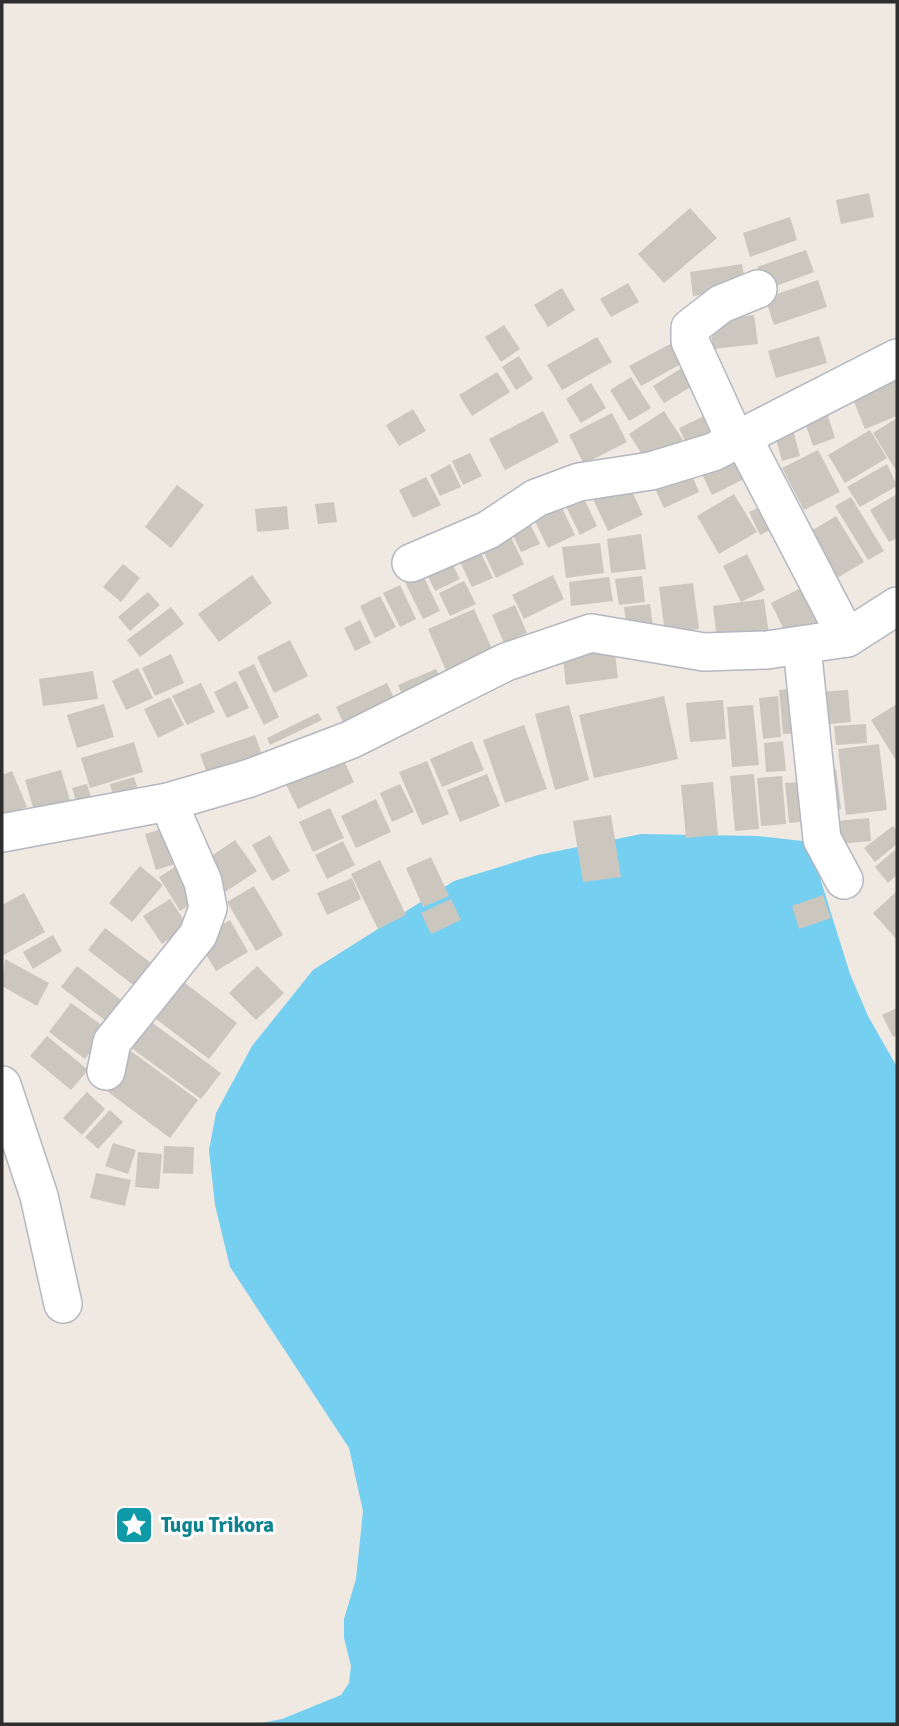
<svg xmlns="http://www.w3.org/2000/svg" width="899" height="1726" viewBox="0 0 899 1726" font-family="Signika,sans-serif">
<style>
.water{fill:#75cff0}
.building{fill:#cbc7bf}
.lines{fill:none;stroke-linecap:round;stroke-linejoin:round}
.minor-casing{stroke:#b4b7c1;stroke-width:40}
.minor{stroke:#fff;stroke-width:37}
.labels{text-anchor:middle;stroke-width:6;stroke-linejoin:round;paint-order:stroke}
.culture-label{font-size:21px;font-weight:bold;fill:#0d838f;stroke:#fff;text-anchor:start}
</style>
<rect width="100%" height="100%" fill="#efe9e1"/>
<!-- water -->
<path class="water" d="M641 834 757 836 803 841 811 849 850 974 868 1016 897 1067V1724H256L282 1719 341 1695 349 1683 351 1666 344 1638V1619L356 1579 363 1511 349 1448 230 1267 215 1205 209 1150 216 1113 252 1046 313 970 454 881 538 855Z"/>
<!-- building -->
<g class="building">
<path d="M869 193 874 217 841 224 836 200Z"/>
<path d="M690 208 717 238 664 283 638 254Z"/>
<path d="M790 217 797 240 750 257 743 233Z"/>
<path d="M806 250 814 272 765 290 757 267Z"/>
<path d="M742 264 746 288 693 296 690 272Z"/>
<path d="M818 280 827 307 774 325 765 298Z"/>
<path d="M628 283 639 302 611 317 600 299Z"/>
<path d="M562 288 575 310 548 327 534 305Z"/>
<path d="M754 315 758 344 713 349 710 320Z"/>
<path d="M504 325 520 349 501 362 485 337Z"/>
<path d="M819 336 827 363 776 378 768 351Z"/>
<path d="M597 337 612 362 562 390 547 365Z"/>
<path d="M670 344 681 364 641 386 629 366Z"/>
<path d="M519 356 533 379 516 390 502 367Z"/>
<path d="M685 366 696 384 664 403 653 386Z"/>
<path d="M497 372 510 392 472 416 459 395Z"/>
<path d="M631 377 651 408 629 421 610 390Z"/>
<path d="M897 378V416L865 429 848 387Z"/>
<path d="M591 383 606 408 581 423 566 399Z"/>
<path d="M413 409 426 431 399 446 386 425Z"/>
<path d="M717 410 728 433 690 451 679 428Z"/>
<path d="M826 410 835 438 813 446 803 417Z"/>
<path d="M543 411 559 442 505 470 489 439Z"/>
<path d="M664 411 683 440 647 462 629 434Z"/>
<path d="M612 413 627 442 584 464 569 435Z"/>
<path d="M897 418V472L873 433Z"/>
<path d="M792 426 800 456 782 461 774 432Z"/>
<path d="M870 430 887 458 845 483 828 455Z"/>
<path d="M818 450 840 492 804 510 782 468Z"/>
<path d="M746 451 756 473 712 495 701 472Z"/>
<path d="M470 453 482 476 463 485 452 461Z"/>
<path d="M450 464 461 487 440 496 430 475Z"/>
<path d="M887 464 897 486 860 507 847 487Z"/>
<path d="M688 466 699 492 664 508 652 482Z"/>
<path d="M426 477 441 505 413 518 399 490Z"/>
<path d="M627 481 643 515 608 531 592 497Z"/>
<path d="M177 485 204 505 171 548 145 527Z"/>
<path d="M580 490 597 526 580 535 562 498Z"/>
<path d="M734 494 757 532 719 554 697 516Z"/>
<path d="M897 494V538L889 542 870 510Z"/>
<path d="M851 497 884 551 868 560 835 506Z"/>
<path d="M557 498 575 535 548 548 530 511Z"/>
<path d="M774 501 784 524 760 535 749 512Z"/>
<path d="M334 502 337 522 318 524 315 504Z"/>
<path d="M287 506 289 529 257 532 255 509Z"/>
<path d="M836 516 864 562 825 585 798 539Z"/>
<path d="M527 518 540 544 521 552 509 527Z"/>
<path d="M506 527 524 564 496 578 478 540Z"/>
<path d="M641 534 646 569 611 573 607 539Z"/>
<path d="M476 543 493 578 472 587 456 553Z"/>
<path d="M600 543 604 573 566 578 562 547Z"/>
<path d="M445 550 460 579 435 591 421 562Z"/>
<path d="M747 554 765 590 741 602 723 566Z"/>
<path d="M123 564 140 578 121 602 103 587Z"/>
<path d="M421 571 440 611 423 619 404 580Z"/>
<path d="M252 575 272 603 219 642 198 614Z"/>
<path d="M553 575 564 599 524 619 512 595Z"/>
<path d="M642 576 645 602 619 605 615 579Z"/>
<path d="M609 577 613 601 571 606 569 582Z"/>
<path d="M464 581 476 604 450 616 439 593Z"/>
<path d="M693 583 699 629 665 633 659 587Z"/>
<path d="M400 585 416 619 400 627 383 593Z"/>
<path d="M801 588 817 622 787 636 771 603Z"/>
<path d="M148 592 160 605 130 631 118 617Z"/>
<path d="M380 596 396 627 375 638 360 606Z"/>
<path d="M764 599 770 641 718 648 713 606Z"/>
<path d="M650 604 654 633 628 637 624 607Z"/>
<path d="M515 605 527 633 504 643 492 615Z"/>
<path d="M171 607 184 624 140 657 127 640Z"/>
<path d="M474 609 498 662 451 682 428 629Z"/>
<path d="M360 620 371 643 355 651 344 628Z"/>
<path d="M290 640 308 676 274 693 257 657Z"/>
<path d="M614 645 618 678 566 685 562 652Z"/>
<path d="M171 654 184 683 155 696 142 668Z"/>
<path d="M254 664 279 717 264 725 238 672Z"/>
<path d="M138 668 153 698 126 710 112 681Z"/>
<path d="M436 669 443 684 405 701 398 685Z"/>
<path d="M93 671 98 699 43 706 39 679Z"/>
<path d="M236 681 249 708 227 718 214 692Z"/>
<path d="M201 683 215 712 187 725 172 696Z"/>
<path d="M387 683 399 709 348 733 336 707Z"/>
<path d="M800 688 804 733 783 734 779 690Z"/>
<path d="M848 690 851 722 821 725 819 692Z"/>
<path d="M664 696 678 759 594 778 579 715Z"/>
<path d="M778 696 781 737 763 739 759 698Z"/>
<path d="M170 697 184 725 158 738 144 709Z"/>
<path d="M723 700 726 739 690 742 686 703Z"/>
<path d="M104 704 114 737 77 748 67 715Z"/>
<path d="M897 704V762L871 720Z"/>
<path d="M569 705 589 780 555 790 535 714Z"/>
<path d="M753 705 759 765 732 767 727 707Z"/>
<path d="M318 713 322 720 270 745 267 738Z"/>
<path d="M866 724 867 743 836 745 834 726Z"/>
<path d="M524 725 547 789 505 803 483 740Z"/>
<path d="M255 735 265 763 210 782 200 754Z"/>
<path d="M472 741 484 770 442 787 430 759Z"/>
<path d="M783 741 786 771 766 772 764 743Z"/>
<path d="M134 742 143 772 90 788 81 758Z"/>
<path d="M879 744 887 810 846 815 838 749Z"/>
<path d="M338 748 354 782 298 809 282 776Z"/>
<path d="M427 761 449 814 422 825 399 772Z"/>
<path d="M836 769 841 809 821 812 816 772Z"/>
<path d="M61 770 73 810 37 821 25 780Z"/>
<path d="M12 771 27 807 2 817V775Z"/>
<path d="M487 774 500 806 460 822 447 790Z"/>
<path d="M754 774 759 829 735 831 730 776Z"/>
<path d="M782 776 786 824 761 826 757 778Z"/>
<path d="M134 777 142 802 117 810 110 784Z"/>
<path d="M810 781 814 821 789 823 785 783Z"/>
<path d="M713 782 718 835 686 838 681 785Z"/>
<path d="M87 784 95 810 80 814 72 788Z"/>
<path d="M400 784 414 812 392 822 380 793Z"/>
<path d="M376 799 391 832 356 848 341 816Z"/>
<path d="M330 808 344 838 313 852 299 822Z"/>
<path d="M611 815 621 877 583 882 573 821Z"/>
<path d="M869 818 871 841 828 845 826 822Z"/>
<path d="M172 826 182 862 156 870 145 834Z"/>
<path d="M893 826 897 831V844L875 862 864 848Z"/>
<path d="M270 835 290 871 272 881 252 845Z"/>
<path d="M235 840 257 871 219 896 198 865Z"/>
<path d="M343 841 355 865 327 879 315 855Z"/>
<path d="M897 848V875L888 883 875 867Z"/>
<path d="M431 857 449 896 423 907 406 868Z"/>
<path d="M380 860 406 915 378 929 351 874Z"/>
<path d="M183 862 204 896 180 911 159 877Z"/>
<path d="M140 866 163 885 132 922 109 903Z"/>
<path d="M352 878 361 899 327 915 317 893Z"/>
<path d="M254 886 283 935 256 951 227 902Z"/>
<path d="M897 891V940L873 913Z"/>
<path d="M24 893 45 932 2 956V905Z"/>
<path d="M823 895 831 918 799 929 792 906Z"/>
<path d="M170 899 188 926 162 944 143 916Z"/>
<path d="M451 899 461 920 431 934 421 913Z"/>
<path d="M230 920 248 952 216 971 197 940Z"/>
<path d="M105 928 155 966 137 988 88 950Z"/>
<path d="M53 935 62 951 33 969 23 952Z"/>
<path d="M5 959 49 983 37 1006 2 986Z"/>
<path d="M77 966 121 1000 106 1021 61 987Z"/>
<path d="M257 966 284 993 256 1020 229 993Z"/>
<path d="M172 973 237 1023 209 1059 144 1010Z"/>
<path d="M71 1003 107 1029 85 1059 49 1032Z"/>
<path d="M897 1008V1035L893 1037 882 1015Z"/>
<path d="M143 1016 221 1073 201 1099 123 1042Z"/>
<path d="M47 1036 88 1070 71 1090 30 1056Z"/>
<path d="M128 1049 198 1100 170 1138 100 1086Z"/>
<path d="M87 1092 105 1109 82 1135 63 1118Z"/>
<path d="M110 1110 123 1122 98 1149 85 1137Z"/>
<path d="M113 1143 136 1150 128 1174 105 1166Z"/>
<path d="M164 1146 194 1147 193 1174 163 1173Z"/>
<path d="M138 1152 162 1154 159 1189 135 1187Z"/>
<path d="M96 1173 131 1180 125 1206 90 1198Z"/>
</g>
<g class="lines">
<defs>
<g id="minor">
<path d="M758 289 721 304 690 328V341L728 424 735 434 743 438 847 638"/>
<path d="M411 563 488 530 536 498 579 482 651 471 713 452 897 358"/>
<path d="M802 647 822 839 844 880"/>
<path d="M2 833 168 802 250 778 350 740 506 662 591 633 704 652 767 650 847 638 897 606"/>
<path d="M106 1071 112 1042 198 935 208 908 203 882 168 802"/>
<path d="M2 1085 39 1196 63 1304"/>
</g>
</defs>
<!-- minor casing -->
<use href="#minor" class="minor-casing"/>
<!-- minor -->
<use href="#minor" class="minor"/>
</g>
<!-- icons -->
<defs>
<symbol id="sight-square" viewBox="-11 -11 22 22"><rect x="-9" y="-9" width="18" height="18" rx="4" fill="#0f9aa8" stroke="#fff"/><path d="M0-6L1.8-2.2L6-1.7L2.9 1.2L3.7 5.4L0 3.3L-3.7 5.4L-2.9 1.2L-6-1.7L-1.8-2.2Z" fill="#fff"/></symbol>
</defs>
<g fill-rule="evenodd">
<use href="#sight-square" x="112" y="1503" width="44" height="44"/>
</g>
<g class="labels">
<!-- culture labels -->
<g class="culture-label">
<text x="161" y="1532">Tugu Trikora</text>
</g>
</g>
<!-- border -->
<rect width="899" height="1726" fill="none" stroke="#2e2e2e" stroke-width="7"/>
</svg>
